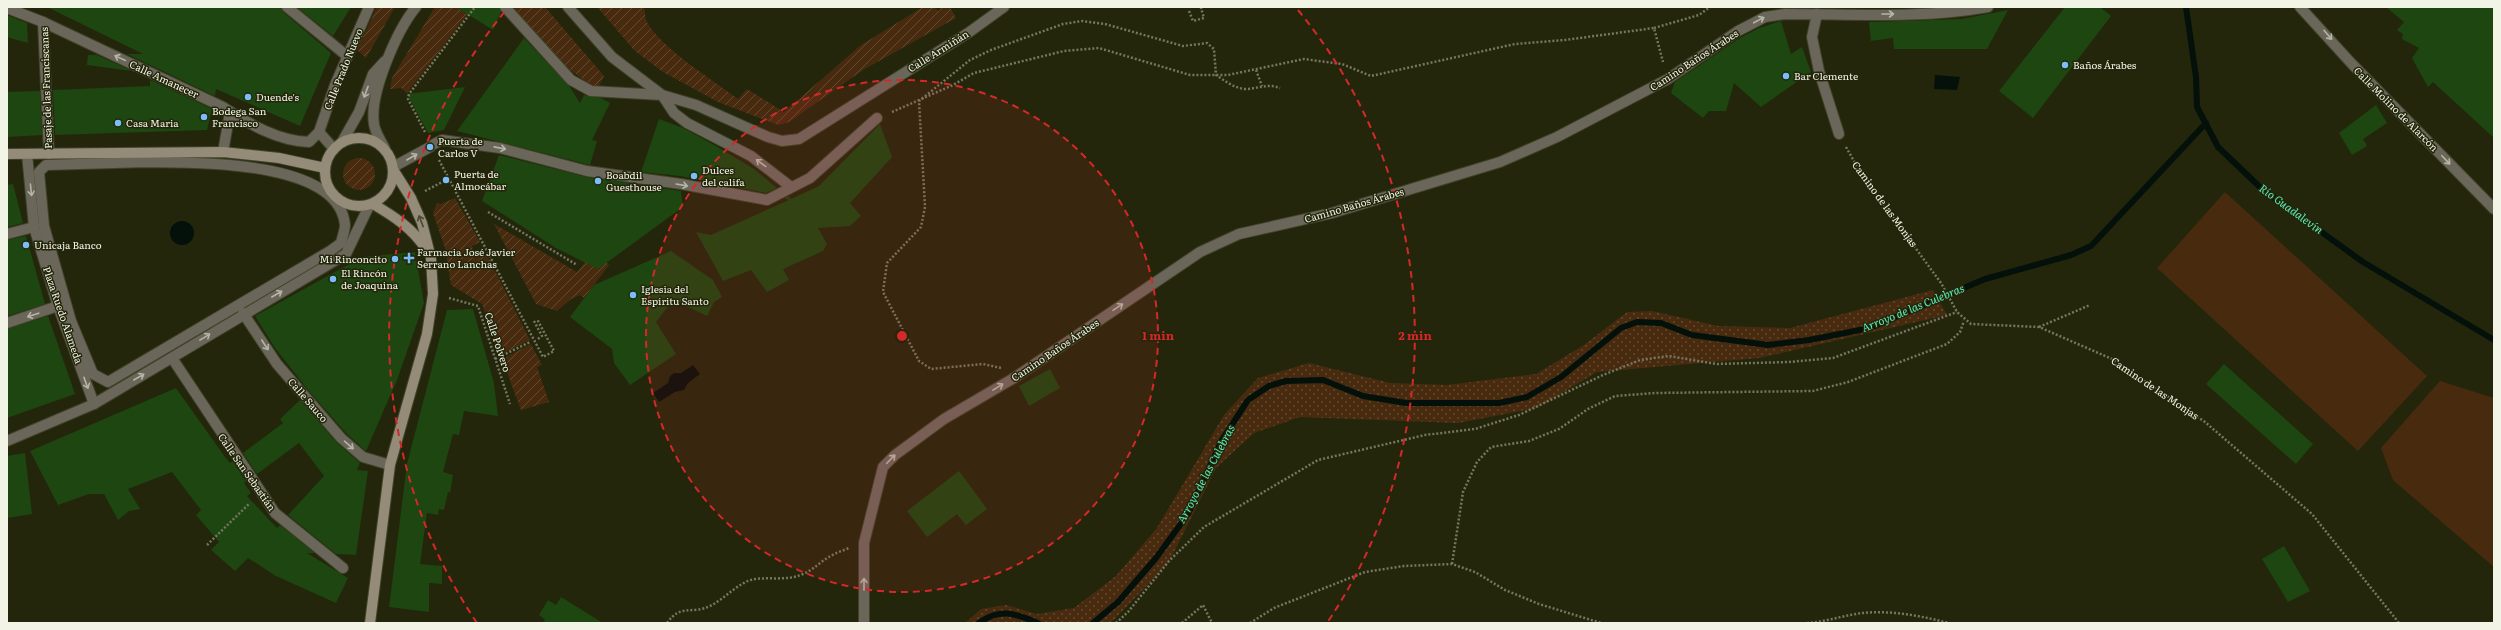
<svg xmlns="http://www.w3.org/2000/svg" width="2501" height="630" viewBox="0 0 2501 630" font-family="Literata,serif">
<style>
.grass{fill:url(#grass-dots)}
.park{fill:#482b0f}
.garden{fill:url(#garden-furrows)}
.water{fill:#04110b}
.lines{fill:none;stroke-linecap:round;stroke-linejoin:round}
.stream{stroke:#04110b;stroke-width:6}
.building{fill:#1d4611}
.pedestrian-casing{stroke:#40432a;stroke-width:12}
.minor-casing{stroke:#40432a;stroke-width:12}
.tertiary-casing{stroke:#40432a;stroke-width:12}
.secondary-casing{stroke:#40432a;stroke-width:12}
.path{stroke:#757861;stroke-width:2.5;stroke-dasharray:2 2;stroke-linecap:butt}
.pedestrian{stroke:#6b665a;stroke-width:10}
.minor{stroke:#6b665a;stroke-width:10}
.tertiary{stroke:#6b665a;stroke-width:10}
.secondary{stroke:#948b78;stroke-width:10}
.oneway{stroke:#b5b5a6}
.oneway2{stroke:#4b4931}
.ring{fill:none;stroke:#d62828;stroke-width:2;stroke-dasharray:7 5}
.poi-dot{fill:#78bff7;stroke:#23260b;stroke-width:1.5}
.labels{text-anchor:middle;stroke-width:3;stroke-linejoin:round;paint-order:stroke}
.street-label{font-size:10px;fill:#f2f5e5;stroke:#23260b}
.poi-label{font-size:10px;fill:#f2f5e5;stroke:#23260b;text-anchor:start}
.water-label{font-size:11px;font-style:italic;fill:#5bedb7;stroke:#23260b}
.centre{fill:#d62828;stroke:#23260b;stroke-width:2}
.ring-label{font-size:12px;text-anchor:middle;font-weight:bold;fill:#d62828;stroke:#23260b;stroke-width:3;stroke-linejoin:round;paint-order:stroke}
</style>
<defs>
<pattern id="grass-dots" width="8" height="8" patternUnits="userSpaceOnUse"><rect width="8" height="8" fill="#482b0f"/><path d="M2 2h.1M6 6h.1" fill="none" stroke="#634a32" stroke-width="1.8" stroke-linecap="round"/></pattern>
<pattern id="garden-furrows" width="10" height="10" patternUnits="userSpaceOnUse"><rect width="10" height="10" fill="#482b0f"/><path d="M-1 1l2-2M0 10L10 0M9 11l2-2" fill="none" stroke="#634a32"/></pattern>
</defs>
<rect width="100%" height="100%" fill="#23260b"/>
<!-- grass -->
<path class="grass" d="M1933 290 1947 315 1759 358 1597 372 1537 408 1458 423 1300 417 1254 433 1216 468 1169 562 1111 623H965L981 609 1006 605 1037 614 1074 608 1116 576 1157 528 1224 415 1258 378 1309 363 1390 383 1447 385 1536 374 1584 345 1627 312 1652 311 1718 326 1790 328Z"/>
<!-- park -->
<g class="park">
<path d="M2225 192 2427 376 2358 451 2157 268Z"/>
<path d="M2440 381 2494 398V567L2393 480 2381 448Z"/>
</g>
<!-- garden -->
<g class="garden">
<path d="M377 7H395L366 58 357 50Z"/>
<path d="M435 7H473L407 93 401 88 390 89 392 78Z"/>
<path d="M511 7H545L604 76 597 90 568 68Z"/>
<path d="M597 7H644C646 14 644 17 648 24 665 51 712 79 738 99L747 89 784 112 861 45 923 7H933L939 11 942 7H950L956 18 863 70 789 122 778 125 718 102 663 72 635 51Z"/>
<circle cx="359" cy="174" r="16"/>
<path d="M455 198 480 242 472 246 474 256H479L486 253 530 340 500 355 482 304 451 285 445 248 433 213 437 203 441 204Z"/>
<path d="M494 224 577 272 595 250 609 265 584 298 580 295 571 299 557 311 536 304Z"/>
<path d="M531 344 542 365 537 367 549 402 521 410 502 359Z"/>
</g>
<!-- water -->
<g class="water">
<path d="M1935 75 1960 77 1957 90 1934 89Z"/>
<circle cx="182" cy="233" r="12"/>
<path d="M693 365 700 374 688 383 684 390 675 392 659 402 653 393 668 383 670 376 674 373H681Z"/>
</g>
<g class="lines">
<!-- stream -->
<g class="stream">
<path d="M2186 7 2196 77 2197 107 2218 147 2262 189 2363 262 2494 340"/>
<path d="M979 623C1000 607 1016 614 1038 623"/>
<path d="M1093 623 1118 602 1156 558 1188 514 1222 440 1248 400 1269 386 1286 381 1323 380 1363 396 1406 403H1499L1527 397 1561 377 1621 328 1637 322 1661 323 1692 335 1768 345 1809 340 1870 328 1985 279 2071 255 2091 246 2206 123"/>
</g>
</g>
<!-- building -->
<g class="building">
<path d="M47 7H281L283 12 331 53 300 126 216 89 215 96 127 54H143Z"/>
<path d="M297 7H351L333 36Z"/>
<path d="M456 7H499L501 12 493 30Z"/>
<path d="M2065 7H2100L2111 16 2033 118 1999 91Z"/>
<path d="M2386 7H2494V138L2433 82 2428 87 2412 58 2419 48 2402 39 2403 34 2397 30 2404 22Z"/>
<path d="M2008 10 1987 49H1894L1893 38 1871 41 1869 22 1962 19Z"/>
<path d="M7 15 27 23 28 43 7 37Z"/>
<path d="M1781 21 1791 54 1802 47 1811 72 1761 107 1734 83 1726 111H1709L1703 118 1671 93 1675 82 1740 38 1759 28Z"/>
<path d="M524 38 570 87 580 103 584 95 601 98 610 103 592 140 597 141 590 165 457 131Z"/>
<path d="M88 55H97L132 71 87 65Z"/>
<path d="M150 80 212 109 207 130 55 135 53 90 150 86Z"/>
<path d="M465 87 444 130 428 133 407 94Z"/>
<path d="M40 91 42 135 7 137V92Z"/>
<path d="M2376 105 2387 123 2363 139 2367 146 2352 155 2339 133Z"/>
<path d="M659 119 683 128 716 146 754 169 777 188 766 193 680 176 641 172Z"/>
<path d="M880 124 892 157 850 203 861 216 850 226 818 228 827 244 823 251 783 269 789 280 767 292 751 270 723 281 696 232 711 235 789 200 784 198 788 196 791 199 819 186Z"/>
<path d="M499 155 586 177 681 191 683 207 598 269 556 248 482 201Z"/>
<path d="M13 184 23 223 7 227V185Z"/>
<path d="M26 236 45 304 7 316V240Z"/>
<path d="M671 251 713 280 722 297 714 302 707 316 673 300 656 322 676 354 630 385 614 363 612 349 570 317 594 285Z"/>
<path d="M415 252 424 303 397 380 366 451 346 433 309 391 275 348 255 316 362 257Z"/>
<path d="M473 309 494 383 498 416 464 411 459 435 453 434 443 472 453 475 450 493 448 492 444 510 439 509 438 515 427 513 420 564 442 566V584L429 583V612L389 607 407 464 447 310Z"/>
<path d="M48 316 75 394 7 418V329Z"/>
<path d="M2224 364 2313 444 2296 464 2206 384Z"/>
<path d="M1050 369 1060 388 1029 406 1019 386Z"/>
<path d="M176 388 225 457 230 463 233 461 246 482 244 483 251 493 247 496 277 528 280 525 315 553H307L348 578 336 603 276 576 248 558 235 571 211 550 219 542 196 515 201 510 172 472 128 489 140 509 129 511 118 520 104 494H89L58 505 30 451Z"/>
<path d="M300 400 336 442 360 463 357 470 368 471 356 555 336 554 288 515 324 476 299 443 257 474 243 453 283 423 280 419Z"/>
<path d="M25 453 32 514 7 518V456Z"/>
<path d="M959 471 987 509 966 525 957 514 927 537 907 511Z"/>
<path d="M2284 546 2310 591 2288 602 2262 559Z"/>
<path d="M561 597 603 623H543L545 619 539 615 548 600 556 605Z"/>
</g>
<g class="lines">
<defs>
<path id="pedestrian" d="M147 162C194 163 339 159 345 225 345 230 342 238 341 243L330 251 108 382 93 374 71 321 44 226 39 172 46 165Z"/>
<g id="minor">
<path d="M287 7 347 56"/>
<path d="M505 7 571 80 591 91 662 95 674 113 687 123 751 156 791 187"/>
<path d="M2300 7 2352 64 2494 209"/>
<path d="M7 8 43 22 223 107C249 124 278 141 309 142L319 132 335 85 369 7"/>
<path d="M1817 14 1812 37 1819 71 1839 134"/>
<path d="M43 22 49 154"/>
<path d="M319 132 334 149"/>
<path d="M434 144 442 140 500 148 587 171 681 184 767 200 810 178 877 118"/>
<path d="M223 152 230 112"/>
<path d="M393 167 430 147"/>
<path d="M34 227 58 306 94 404"/>
<path d="M243 313 277 364 341 438 363 457 390 465"/>
<path d="M7 323 58 306"/>
<path d="M172 358 275 513 343 568"/>
<path d="M7 441 94 404 346 254 369 206"/>
<path d="M864 623V543L883 467 895 455 944 419 1014 378 1200 252 1239 234 1332 213 1500 162 1557 137 1668 79 1738 31 1765 17 1785 14C1852 14 1921 19 1988 7"/>
</g>
<g id="tertiary">
<path d="M568 7 612 57 662 95 696 105 768 137 782 141 799 139 968 33 1004 7"/>
<path d="M342 142 359 112 373 74 385 61"/>
<path d="M385 149C382 142 375 133 374 124 369 94 397 30 416 7"/>
<path d="M7 234 34 227 27 154"/>
</g>
<g id="secondary">
<circle cx="359" cy="172" r="34"/>
<path d="M7 154 223 152 279 158 325 168"/>
<path d="M373 204C395 217 412 228 426 249"/>
<path d="M370 623 390 465 427 334 433 294 431 258 422 223 411 198 394 171"/>
</g>
</defs>
<!-- pedestrian casing -->
<use href="#pedestrian" class="pedestrian-casing"/>
<!-- minor casing -->
<use href="#minor" class="minor-casing"/>
<!-- tertiary casing -->
<use href="#tertiary" class="tertiary-casing"/>
<!-- secondary casing -->
<use href="#secondary" class="secondary-casing"/>
<!-- path -->
<g class="path">
<path d="M1189 11 1193 21 1204 18 1201 8 1203 7"/>
<path d="M1654 28 1699 15 1710 7"/>
<path d="M1256 70 1262 86"/>
<path d="M892 112 953 85 974 73 1064 51 1099 48 1190 75H1228L1304 59 1342 64 1371 76 1515 44 1565 40 1654 28 1663 62"/>
<path d="M425 132 408 99 409 94 475 7"/>
<path d="M1846 147 1860 172 1941 283 1957 312 1971 324 2039 327 2112 359 2173 400 2205 422 2312 514 2399 623"/>
<path d="M439 160 543 357 554 351 537 319"/>
<path d="M425 191 446 180"/>
<path d="M488 212 577 265"/>
<path d="M449 298 478 306 510 404"/>
<path d="M534 321 542 336 538 339"/>
<path d="M2039 327 2090 305"/>
<path d="M495 359 530 342"/>
<path d="M1001 368 983 364 931 369 919 361 883 292 887 263 921 227 925 207 919 101 970 60 991 50 1063 24 1082 21 1105 24 1183 46 1207 43 1214 49 1216 75C1225 81 1234 88 1245 89 1257 89 1267 83 1280 88"/>
<path d="M207 545 250 503"/>
<path d="M1452 564 1463 492 1477 462 1491 447 1529 441 1559 429 1588 409 1615 396 1655 393 1813 391 1848 382 1947 344 1960 332 1964 321"/>
<path d="M667 623C681 603 692 615 710 606 725 599 738 582 755 579 772 577 788 581 803 574 813 570 820 562 829 557 835 553 842 551 849 548"/>
<path d="M1116 623 1128 612 1169 561 1204 527 1318 460 1425 435 1475 429 1519 415 1603 375 1640 360 1669 356 1716 364 1789 362 1833 358 1957 312"/>
<path d="M1182 623 1203 605 1212 623"/>
<path d="M1250 623 1274 608 1365 572 1404 566 1452 564 1475 572 1505 590 1539 604 1601 623"/>
<path d="M1807 623C1826 622 1844 615 1863 613 1891 610 1921 616 1949 623"/>
</g>
<!-- pedestrian -->
<use href="#pedestrian" class="pedestrian"/>
<!-- minor -->
<use href="#minor" class="minor"/>
<!-- tertiary -->
<use href="#tertiary" class="tertiary"/>
<!-- secondary -->
<use href="#secondary" class="secondary"/>
</g>
<!-- one-way arrows -->
<defs><path id="oneway-shaft" d="M-6 0H5M1.5-3L5.5 0L1.5 3" fill="none" stroke-width="1.6" stroke-linecap="round" stroke-linejoin="round"/></defs>
<g class="oneway">
<use href="#oneway-shaft" transform="translate(1888 14)"/>
<use href="#oneway-shaft" transform="translate(1759 20) rotate(-28)"/>
<use href="#oneway-shaft" transform="translate(2328 35) rotate(49)"/>
<use href="#oneway-shaft" transform="translate(120 58) rotate(-155)"/>
<use href="#oneway-shaft" transform="translate(366 92) rotate(110)"/>
<use href="#oneway-shaft" transform="translate(500 148) rotate(11)"/>
<use href="#oneway-shaft" transform="translate(412 157) rotate(-30)"/>
<use href="#oneway-shaft" transform="translate(2446 160) rotate(46)"/>
<use href="#oneway-shaft" transform="translate(761 163) rotate(-144)"/>
<use href="#oneway-shaft" transform="translate(682 185) rotate(10)"/>
<use href="#oneway-shaft" transform="translate(31 190) rotate(84)"/>
<use href="#oneway-shaft" transform="translate(277 294) rotate(-30)"/>
<use href="#oneway-shaft" transform="translate(1118 307) rotate(-34)"/>
<use href="#oneway-shaft" transform="translate(33 315) rotate(162)"/>
<use href="#oneway-shaft" transform="translate(205 337) rotate(-32)"/>
<use href="#oneway-shaft" transform="translate(265 345) rotate(57)"/>
<use href="#oneway-shaft" transform="translate(139 377) rotate(-30)"/>
<use href="#oneway-shaft" transform="translate(86 383) rotate(70)"/>
<use href="#oneway-shaft" transform="translate(998 387) rotate(-31)"/>
<use href="#oneway-shaft" transform="translate(349 445) rotate(41)"/>
<use href="#oneway-shaft" transform="translate(891 459) rotate(-46)"/>
<use href="#oneway-shaft" transform="translate(864 584) rotate(-90)"/>
</g>
<use class="oneway2" href="#oneway-shaft" transform="translate(421 221) rotate(-111)"/>
<!-- distance rings -->
<circle cx="902" cy="336" r="256" fill="#d62828" fill-opacity=".12"/>
<g class="ring">
<circle cx="902" cy="336" r="256"/>
<path d="M477 623A513 513 0 0 1 506 10M1298 10A513 513 0 0 1 1327 623"/>
</g>
<!-- markers -->
<g class="poi-dot">
<circle cx="2065" cy="65" r="4"/>
<circle cx="1786" cy="76" r="4"/>
<circle cx="248" cy="97" r="4"/>
<circle cx="204" cy="117" r="4"/>
<circle cx="118" cy="123" r="4"/>
<circle cx="430" cy="147" r="4"/>
<circle cx="694" cy="176" r="4"/>
<circle cx="446" cy="180" r="4"/>
<circle cx="598" cy="181" r="4"/>
<circle cx="26" cy="245" r="4"/>
<path d="M407 252h4v4h4v4h-4v4h-4v-4h-4v-4h4z"/>
<circle cx="395" cy="259" r="4"/>
<circle cx="333" cy="279" r="4"/>
<circle cx="633" cy="295" r="4"/>
</g>
<g class="labels">
<!-- street labels -->
<g class="street-label">
<text transform="translate(938 51) rotate(-32)" y="4">Calle Armiñán</text>
<text transform="translate(1694 60) rotate(-33)" y="4">Camino Baños Árabes</text>
<text transform="translate(343 69) rotate(-68)" y="4">Calle Prado Nuevo</text>
<text transform="translate(164 79) rotate(25)" y="4">Calle Amanecer</text>
<text transform="translate(46 88) rotate(-92)" y="4">Pasaje de las Franciscanas</text>
<text transform="translate(2396 109) rotate(45)" y="4">Calle Molino de Alarcón</text>
<text transform="translate(1885 204) rotate(54)" y="4">Camino de las Monjas</text>
<text transform="translate(1354 205) rotate(-16)" y="4">Camino Baños Árabes</text>
<text transform="translate(63 315) rotate(71)" y="4">Plaza Ruedo Alameda</text>
<text transform="translate(498 342) rotate(72)" y="4">Calle Polvero</text>
<text transform="translate(1055 350) rotate(-34)" y="4">Camino Baños Árabes</text>
<text transform="translate(2155 388) rotate(34)" y="4">Camino de las Monjas</text>
<text transform="translate(308 400) rotate(49)" y="4">Calle Sauco</text>
<text transform="translate(247 472) rotate(55)" y="4">Calle San Sebastián</text>
</g>
<!-- poi labels -->
<g class="poi-label">
<text x="2073" y="69">Baños Árabes</text>
<text x="1794" y="80">Bar Clemente</text>
<text x="256" y="101">Duende's</text>
<text x="212" y="115">Bodega San<tspan x="212" dy="12">Francisco</tspan></text>
<text x="126" y="127">Casa Maria</text>
<text x="438" y="145">Puerta de<tspan x="438" dy="12">Carlos V</tspan></text>
<text x="702" y="174">Dulces<tspan x="702" dy="12">del califa</tspan></text>
<text x="454" y="178">Puerta de<tspan x="454" dy="12">Almocábar</tspan></text>
<text x="606" y="179">Boabdil<tspan x="606" dy="12">Guesthouse</tspan></text>
<text x="34" y="249">Unicaja Banco</text>
<text x="417" y="256">Farmacia José Javier<tspan x="417" dy="12">Serrano Lanchas</tspan></text>
<text x="387" y="263" text-anchor="end">Mi Rinconcito</text>
<text x="341" y="277">El Rincón<tspan x="341" dy="12">de Joaquina</tspan></text>
<text x="641" y="293">Iglesia del<tspan x="641" dy="12">Espíritu Santo</tspan></text>
</g>
<!-- water labels -->
<g class="water-label">
<text transform="translate(2291 209) rotate(36)" y="4">Río Guadalevín</text>
<text transform="translate(1913 308) rotate(-22)" y="4">Arroyo de las Culebras</text>
<text transform="translate(1206 474) rotate(-62)" y="4">Arroyo de las Culebras</text>
</g>
</g>
<circle cx="902" cy="336" r="6" class="centre"/>
<g class="ring-label">
<text x="1158" y="340">1 min</text>
<text x="1415" y="340">2 min</text>
</g>
<!-- border -->
<rect width="2501" height="630" fill="none" stroke="#f2f5e5" stroke-width="16"/>
</svg>
